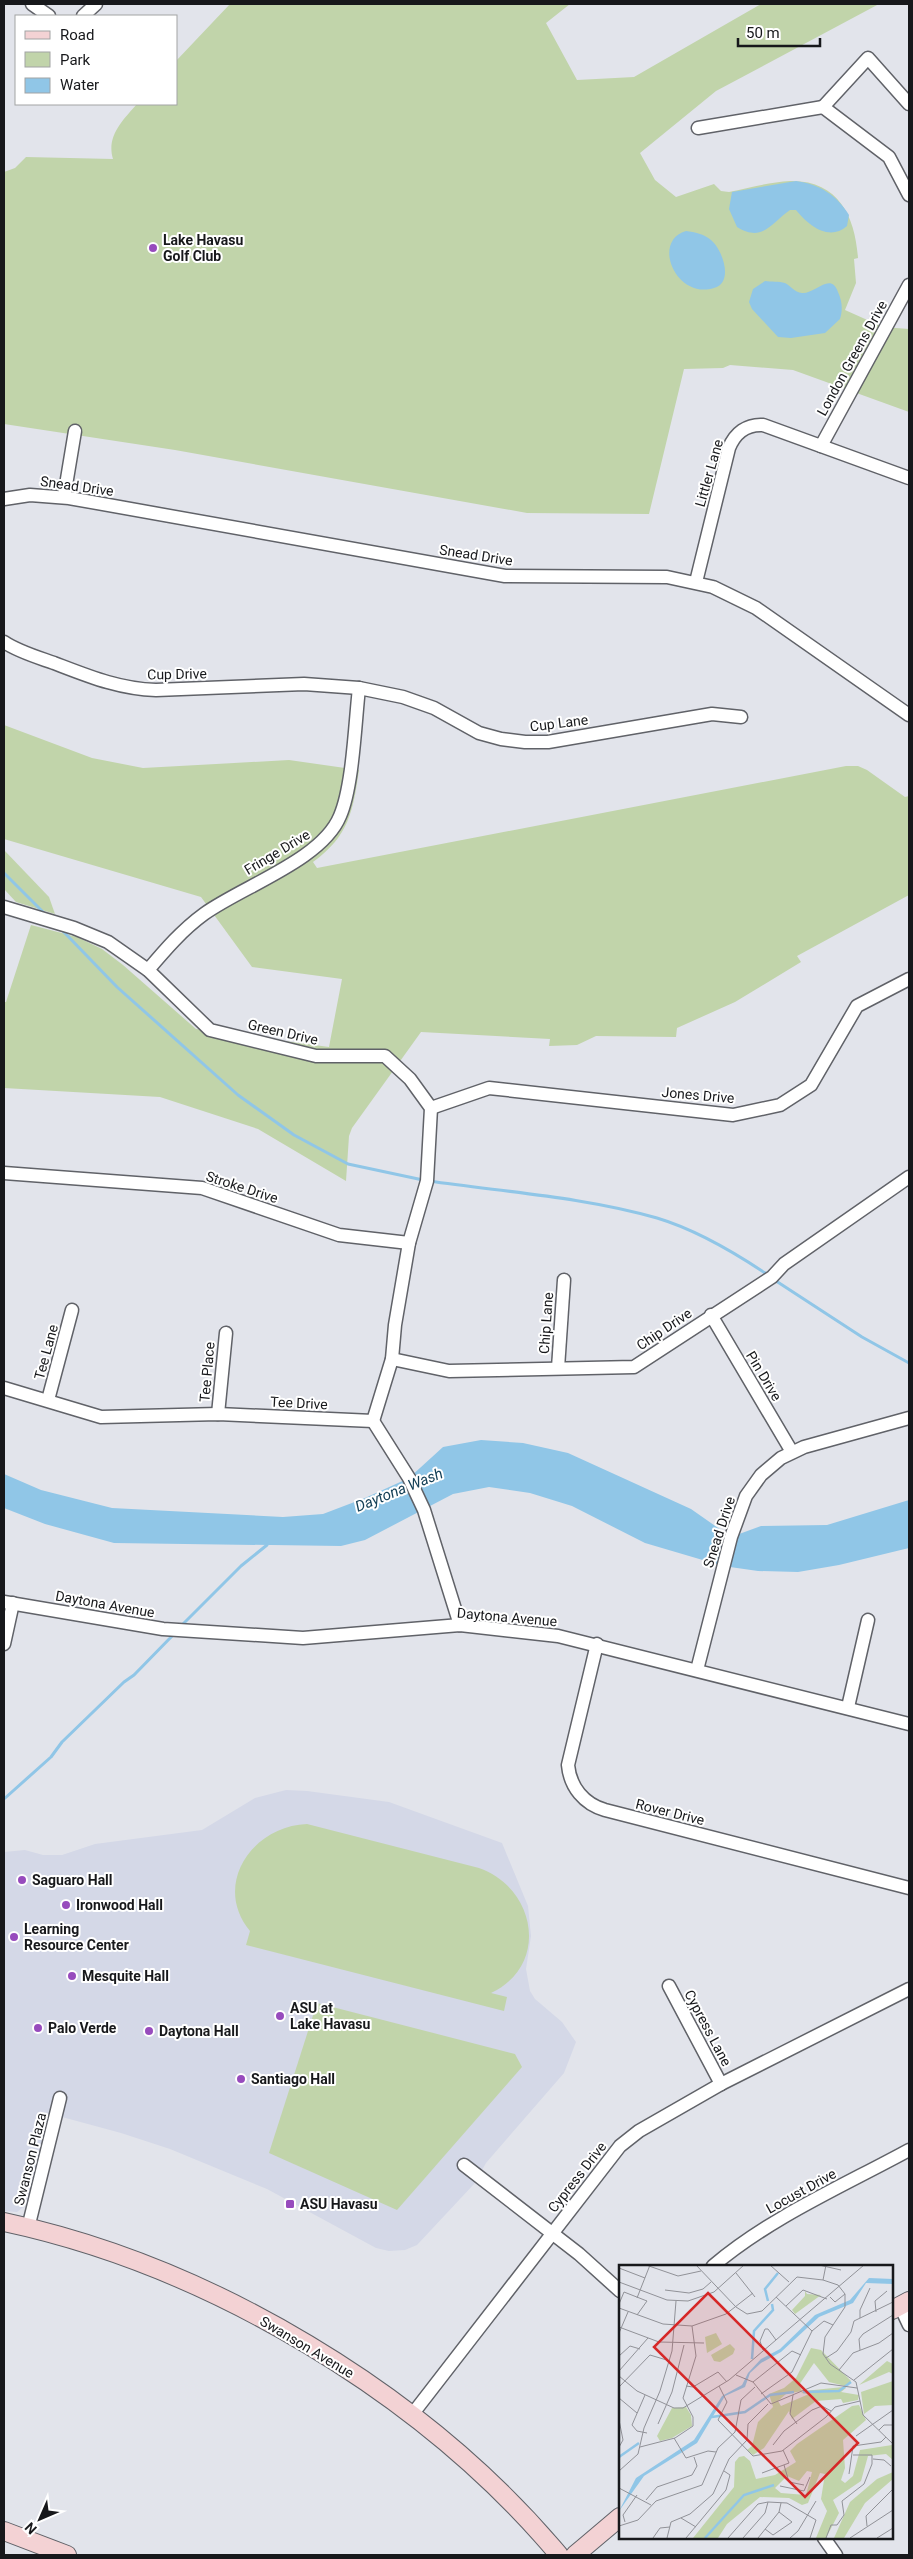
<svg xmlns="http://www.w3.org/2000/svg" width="913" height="2559" viewBox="0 0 913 2559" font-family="Roboto,sans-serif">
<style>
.built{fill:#d4d8e7}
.green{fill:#c1d4aa}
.water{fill:#90c6e7}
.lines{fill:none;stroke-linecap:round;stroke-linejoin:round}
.stream{stroke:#90c6e7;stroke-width:3}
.street-casing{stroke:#606268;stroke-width:15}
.secondary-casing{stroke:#606268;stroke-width:20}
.street{stroke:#fff;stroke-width:12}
.secondary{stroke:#f3d2d4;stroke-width:18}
.poi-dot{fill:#974bbd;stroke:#fff;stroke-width:2}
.labels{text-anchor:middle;stroke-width:4;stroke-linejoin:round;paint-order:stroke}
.poi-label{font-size:14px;font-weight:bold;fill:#17181b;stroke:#fff;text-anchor:start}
.street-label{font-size:14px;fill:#17181b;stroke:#fff}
.water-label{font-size:15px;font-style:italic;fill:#144057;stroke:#fff}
.inset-river{fill:none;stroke:#90c6e7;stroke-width:2.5}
.inset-road{fill:none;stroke:#919298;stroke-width:1}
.view{fill:#d62828;fill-opacity:0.15;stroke:#d62828;stroke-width:2.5}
.inset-edge{fill:none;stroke:#17181b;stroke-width:2.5}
</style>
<rect width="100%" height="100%" fill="#e2e4eb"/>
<!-- built -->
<path class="built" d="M286 1790 307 1791 389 1802 502 1843 528 1906 531 1936 526 1969 530 1991 535 1999 562 2022 576 2042 564 2073 486 2163 474 2184 417 2245 405 2250 389 2251 376 2248 267 2189 170 2149 121 2133 51 2114 27 2204 17 2212 4 2211V1852L25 1850 43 1855H62L95 1844 202 1830 255 1798Z"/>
<!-- green -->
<g class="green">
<path d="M230 4H570L546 23 577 80 634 77 761 4H879L716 91 640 153 655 180 676 197 714 184 721 191 729 192C749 188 770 182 790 181 839 180 855 217 858 258L854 259 856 283 845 310 883 327 909 329V412L793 370 730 365 723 368 684 369 649 514 527 513 175 450 4 424V172L15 168 26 157 113 159C106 136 123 120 137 104H176V61Z"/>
<path d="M4 725 92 758 143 768 289 760 359 770C353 811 349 836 313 862L317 868 846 766H858L867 770 905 797 909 796V895L797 956 801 962 735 1002 677 1028 676 1037 596 1036 577 1045 549 1046 550 1039 421 1032 352 1128 349 1136 346 1181 258 1129 160 1097 4 1088V1002H6L31 925 77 937 102 949 123 965 196 1029 329 1047 342 979 252 967 201 897 4 839Z"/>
<path d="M4 850 49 897 55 914 16 902 4 889Z"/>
<path d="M307 1824 479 1868C536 1888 550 1965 491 1993L507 1997 504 2011 246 1945 250 1931C212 1885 252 1826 307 1824Z"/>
<path d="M317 2003 515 2054 522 2067 397 2210 269 2153Z"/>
</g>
<!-- water -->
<g class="water">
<path d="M796 181C819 184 837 195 849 215L847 226C829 242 808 225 796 210H790C771 223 763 243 737 227L729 209 732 192Z"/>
<path d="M686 231C695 232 704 234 711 240 723 250 734 283 714 288 676 300 651 241 686 231Z"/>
<path d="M765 281C771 282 779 281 785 283 791 286 794 292 802 293 815 294 831 271 838 292 842 301 843 309 840 319L825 333 791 338 778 337 752 309 749 302 753 289Z"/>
<path d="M481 1440 523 1443 568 1453 691 1509 731 1537 761 1526 827 1525 909 1500V1548L839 1565 798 1572 758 1571 723 1566 645 1543 572 1506 530 1493 489 1487 453 1494 365 1540 341 1546 114 1543 45 1524 4 1508V1474L41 1490 112 1508 283 1517 323 1514 365 1498 409 1478 443 1447Z"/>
</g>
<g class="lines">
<!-- stream -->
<g class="stream">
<path d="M4 873 46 915"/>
<path d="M60 928 117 987 238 1095 294 1135 348 1164 423 1180"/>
<path d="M429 1181C505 1192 584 1197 657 1218 697 1230 734 1252 768 1275"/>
<path d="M773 1279 862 1337 909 1363"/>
<path d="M181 1626 241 1566 267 1545"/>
<path d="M4 1799 51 1757 62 1742 124 1682 134 1675 175 1633"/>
</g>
<defs>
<g id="street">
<path d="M32 4 49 16"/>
<path d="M83 16 96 4"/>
<path d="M823 107 868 58 909 104"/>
<path d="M823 107 889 157 909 195"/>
<path d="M698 128 823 107"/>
<path d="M821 446 909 285"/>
<path d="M64 497 75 431"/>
<path d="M4 499 30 495 69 498 505 576 667 577 713 587 756 608 909 715"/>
<path d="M696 582 729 448C735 433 747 424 763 425L909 478"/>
<path d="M4 642C19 652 37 657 54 663 88 676 119 689 156 690L304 684 359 688 403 697 434 708 479 733 501 739 525 742H548L712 714 741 717"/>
<path d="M4 907 74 928 108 942 148 970 210 1030 316 1056H385L410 1079 431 1108 427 1181 409 1243 395 1325 392 1359 373 1421"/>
<path d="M148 970C165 950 182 930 204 914 243 886 322 860 340 816 353 786 355 723 359 688"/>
<path d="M431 1108 489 1088 733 1115 780 1105 811 1085 857 1006 909 979"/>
<path d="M4 1173 202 1188 339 1235 409 1243"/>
<path d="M711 1315 792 1452"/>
<path d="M392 1359 449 1371 634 1367 772 1277 784 1264 909 1177"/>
<path d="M558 1368 564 1280"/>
<path d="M4 1388 101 1417 218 1414 373 1421"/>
<path d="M48 1400 72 1310"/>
<path d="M218 1414 226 1333"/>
<path d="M373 1421 409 1478 424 1510 460 1625"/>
<path d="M4 1602 163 1629 303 1638 460 1625 558 1636 909 1724"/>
<path d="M4 1644 13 1603"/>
<path d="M597 1644 568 1765C570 1787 584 1804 605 1810L909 1888"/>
<path d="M697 1670 731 1537 746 1496 761 1475 781 1458 804 1447 909 1418"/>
<path d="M848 1707 868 1620"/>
<path d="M669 1986 721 2084"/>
<path d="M464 2165 579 2254 620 2291"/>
<path d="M28 2228 60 2098"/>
<path d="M713 2266C771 2217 843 2186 909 2150"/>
<path d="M900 2306 909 2325"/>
<path d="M411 2416 620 2146 639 2131 721 2084 909 1989"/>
<path d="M824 2538 836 2555"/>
</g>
<g id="secondary">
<path d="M4 2222C210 2266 424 2394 559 2555"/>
<path d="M892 2310 909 2301"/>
<path d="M4 2531 67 2555"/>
<path d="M575 2555 620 2517"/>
</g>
</defs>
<!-- street casing -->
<use href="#street" class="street-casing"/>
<!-- secondary casing -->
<use href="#secondary" class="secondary-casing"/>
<!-- street -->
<use href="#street" class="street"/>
<!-- secondary -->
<use href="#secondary" class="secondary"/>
</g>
<!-- markers -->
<g class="poi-dot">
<circle cx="153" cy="248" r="5"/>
<circle cx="22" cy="1880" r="5"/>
<circle cx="66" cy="1905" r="5"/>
<circle cx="14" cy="1937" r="5"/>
<circle cx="72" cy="1976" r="5"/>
<circle cx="280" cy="2016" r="5"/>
<circle cx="38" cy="2028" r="5"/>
<circle cx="149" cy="2031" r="5"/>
<circle cx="241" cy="2079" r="5"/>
<rect x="285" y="2199" width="10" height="10" rx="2.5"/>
</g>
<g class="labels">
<!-- poi labels -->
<g class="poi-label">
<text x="163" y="245">Lake Havasu<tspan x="163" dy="16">Golf Club</tspan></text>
<text x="32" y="1885">Saguaro Hall</text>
<text x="76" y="1910">Ironwood Hall</text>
<text x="24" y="1934">Learning<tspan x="24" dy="16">Resource Center</tspan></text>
<text x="82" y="1981">Mesquite Hall</text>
<text x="290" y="2013">ASU at<tspan x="290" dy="16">Lake Havasu</tspan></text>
<text x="48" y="2033">Palo Verde</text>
<text x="159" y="2036">Daytona Hall</text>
<text x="251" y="2084">Santiago Hall</text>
<text x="300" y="2209">ASU Havasu</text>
</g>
<!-- street labels -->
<g class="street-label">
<text transform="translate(852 358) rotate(-61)" y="5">London Greens Drive</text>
<text transform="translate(709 473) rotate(-74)" y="5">Littler Lane</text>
<text transform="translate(77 486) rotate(8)" y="5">Snead Drive</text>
<text transform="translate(476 555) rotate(9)" y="5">Snead Drive</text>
<text transform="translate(177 674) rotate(-1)" y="5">Cup Drive</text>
<text transform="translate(559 723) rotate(-7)" y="5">Cup Lane</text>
<text transform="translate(277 852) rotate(-31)" y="5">Fringe Drive</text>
<text transform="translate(283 1032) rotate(13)" y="5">Green Drive</text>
<text transform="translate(698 1095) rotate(5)" y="5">Jones Drive</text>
<text transform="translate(242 1187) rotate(18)" y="5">Stroke Drive</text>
<text transform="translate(546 1323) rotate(-86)" y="5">Chip Lane</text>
<text transform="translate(664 1329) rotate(-34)" y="5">Chip Drive</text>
<text transform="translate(46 1352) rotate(-75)" y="5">Tee Lane</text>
<text transform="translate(207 1372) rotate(-85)" y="5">Tee Place</text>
<text transform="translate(764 1376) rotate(59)" y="5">Pin Drive</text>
<text transform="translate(299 1403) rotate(3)" y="5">Tee Drive</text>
<text transform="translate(719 1532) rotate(-72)" y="5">Snead Drive</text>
<text transform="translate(105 1604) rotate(10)" y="5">Daytona Avenue</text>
<text transform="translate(507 1617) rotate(5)" y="5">Daytona Avenue</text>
<text transform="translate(670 1812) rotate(14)" y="5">Rover Drive</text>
<text transform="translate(708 2028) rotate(62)" y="5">Cypress Lane</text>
<text transform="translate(30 2159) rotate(-76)" y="5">Swanson Plaza</text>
<text transform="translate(577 2177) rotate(-52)" y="5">Cypress Drive</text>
<text transform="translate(801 2191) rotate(-29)" y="5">Locust Drive</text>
<text transform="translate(307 2347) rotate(31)" y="5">Swanson Avenue</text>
</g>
<!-- water labels -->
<g class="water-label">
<text transform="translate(399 1490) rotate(-22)" y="5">Daytona Wash</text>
</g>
</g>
<!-- overview -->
<g transform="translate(619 2265)">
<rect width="274" height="274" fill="#e2e4eb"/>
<path d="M186 26 188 29 202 30 176 49 173 45 186 31ZM97 68 103 79 88 88 86 72ZM111 79 116 84 114 89 101 97 95 96 92 90ZM192 83 202 85 232 116 226 121 210 117 195 98 180 120 183 126 167 129 159 136 162 141 190 129 182 128 185 126 224 122 227 123 222 127 240 130 239 135 224 138 222 134 197 136 173 154 170 146 145 183 134 190 128 185 133 181 139 157 154 142 150 129 165 123 177 113ZM268 96 274 99V109L270 107 240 120ZM274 116V140L256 141 245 149 242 127ZM240 140 247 155 224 175 226 203 222 215 226 218 234 211 241 185 273 180 274 195 267 189 249 191 242 216 214 235 220 248 207 273H197L208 246 202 234 206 209 201 208 189 238 183 240 170 233 141 232 108 259 99 273H74L115 222 116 197 120 192 125 191 131 196 137 214 156 210 177 197 171 186 178 179 233 141ZM188 206 193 207 187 230 162 228 156 223 168 211 180 216ZM67 142 72 150 73 161 53 173 41 176 38 171 53 143ZM274 207V214L246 238 225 273H215L231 237 258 214Z" fill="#c1d4aa" fill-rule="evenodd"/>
<path d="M250 13 274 14V19L247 18 234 38 200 52 162 87 142 98 131 108 126 122 106 131 78 178 25 211 0 246 17 213 75 175 103 131 123 120 129 108 142 94 161 84 196 50 231 35Z" fill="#90c6e7"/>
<path class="inset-river" d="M149 36 146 24 159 8M133 94 135 66 154 45 153 39M184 127 220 126 232 117M93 152 126 147 151 130 175 127M0 192 20 178M86 273 125 230 155 220"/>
<path class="inset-road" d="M27 0 59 11 82 6M77 0 117 42 128 49 143 46 178 12 204 15 219 20 226 29V42L206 72 204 89 211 99 237 117 244 150 274 179M151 0 170 17M200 0 222 5M0 3 26 13M117 8 136 32M204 15 207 0M0 17 48 35 69 36 95 27 125 0M46 25 70 28 84 24 92 17M157 32 193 66M211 32 216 37 226 29M18 33 31 0M0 39 5 27 28 36 18 50M167 41 184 25 208 34M0 43 44 59 73 61 107 49 134 28M257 47 256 36 268 26M241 53V45L251 23M0 62 40 77 85 78M0 68 9 47M144 85 141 76 146 64H149L157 75M241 85 240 74 244 69 274 50M0 91 11 81 21 84M207 93 218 86 232 67 235 56 274 37M220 105 234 88 260 78 274 68M0 106 29 73M117 110 134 117M0 111 18 126 55 143H64L110 115 245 0M235 115 274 84M134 117 152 139 202 118 238 123M134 117 173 86 182 90M67 121 74 122 99 107 108 117M100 121 108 137 99 155 134 191 163 186 207 152 216 142 241 136M0 122 31 90 51 96M142 129 173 107 193 66 205 56 214 60M26 130 13 160 18 166 28 168M174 130 171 149 178 159M0 133 18 148M0 155 4 175 0 182M39 159 53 127 65 80M260 165 265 160H274M237 171 274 145M55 173 67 193 89 186 97 187M154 180 165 166 193 145 203 141 212 146M21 182 56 173 74 161V152L64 133 77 91 73 61M254 194 265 195 272 201M165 200 170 217 185 220M0 206 19 189 25 163 41 126 53 86 57 36M143 208 170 198 164 185M230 209 234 181 262 177 267 172M161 221 185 226 191 212M0 223 32 240M27 235 38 222 73 210 78 201 75 192M62 253 77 262M6 257 4 250 18 230M0 261 19 255 37 236 83 220 99 183 116 167 122 135 136 122M248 261 247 251 274 224M146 264 154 270 173 257 160 247M34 273 41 263 51 262M48 273 52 257 71 249 94 229 110 194 128 175 129 159 149 139M67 273 107 225 111 210 105 206M109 273 139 239 149 237 168 238 197 255 191 273M124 273 146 248 149 237M139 273 160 247 162 238M171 273 179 266 197 236M207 273 212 260H218L225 250 223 236 245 219 253 199V190H234M231 273 274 245M258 273 274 263"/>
<path class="view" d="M89 28 239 178 186 232 35 82Z"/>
<rect width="274" height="274" class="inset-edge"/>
</g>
<!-- border -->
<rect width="913" height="2559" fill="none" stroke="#17181b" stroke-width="10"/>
<!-- legend -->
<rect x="15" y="15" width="162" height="90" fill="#ffffff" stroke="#a2a3a4"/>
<rect x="25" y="31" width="25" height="8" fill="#f3d2d4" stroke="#a2a3a4"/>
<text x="60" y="40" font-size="15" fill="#17181b">Road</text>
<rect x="25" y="52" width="25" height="15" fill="#c1d4aa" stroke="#a2a3a4"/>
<text x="60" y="65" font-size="15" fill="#17181b">Park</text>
<rect x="25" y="78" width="25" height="15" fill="#90c6e7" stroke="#a2a3a4"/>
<text x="60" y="90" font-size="15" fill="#17181b">Water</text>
<!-- north arrow -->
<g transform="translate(40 2519) rotate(225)" stroke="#ffffff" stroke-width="4" paint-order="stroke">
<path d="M0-4L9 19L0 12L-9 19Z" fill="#17181b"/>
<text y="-8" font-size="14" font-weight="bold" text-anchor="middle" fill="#17181b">N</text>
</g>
<!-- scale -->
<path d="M738 38v8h82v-8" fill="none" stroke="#17181b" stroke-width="2.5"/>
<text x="746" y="38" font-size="15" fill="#17181b" stroke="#ffffff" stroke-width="4" paint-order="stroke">50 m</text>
</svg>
